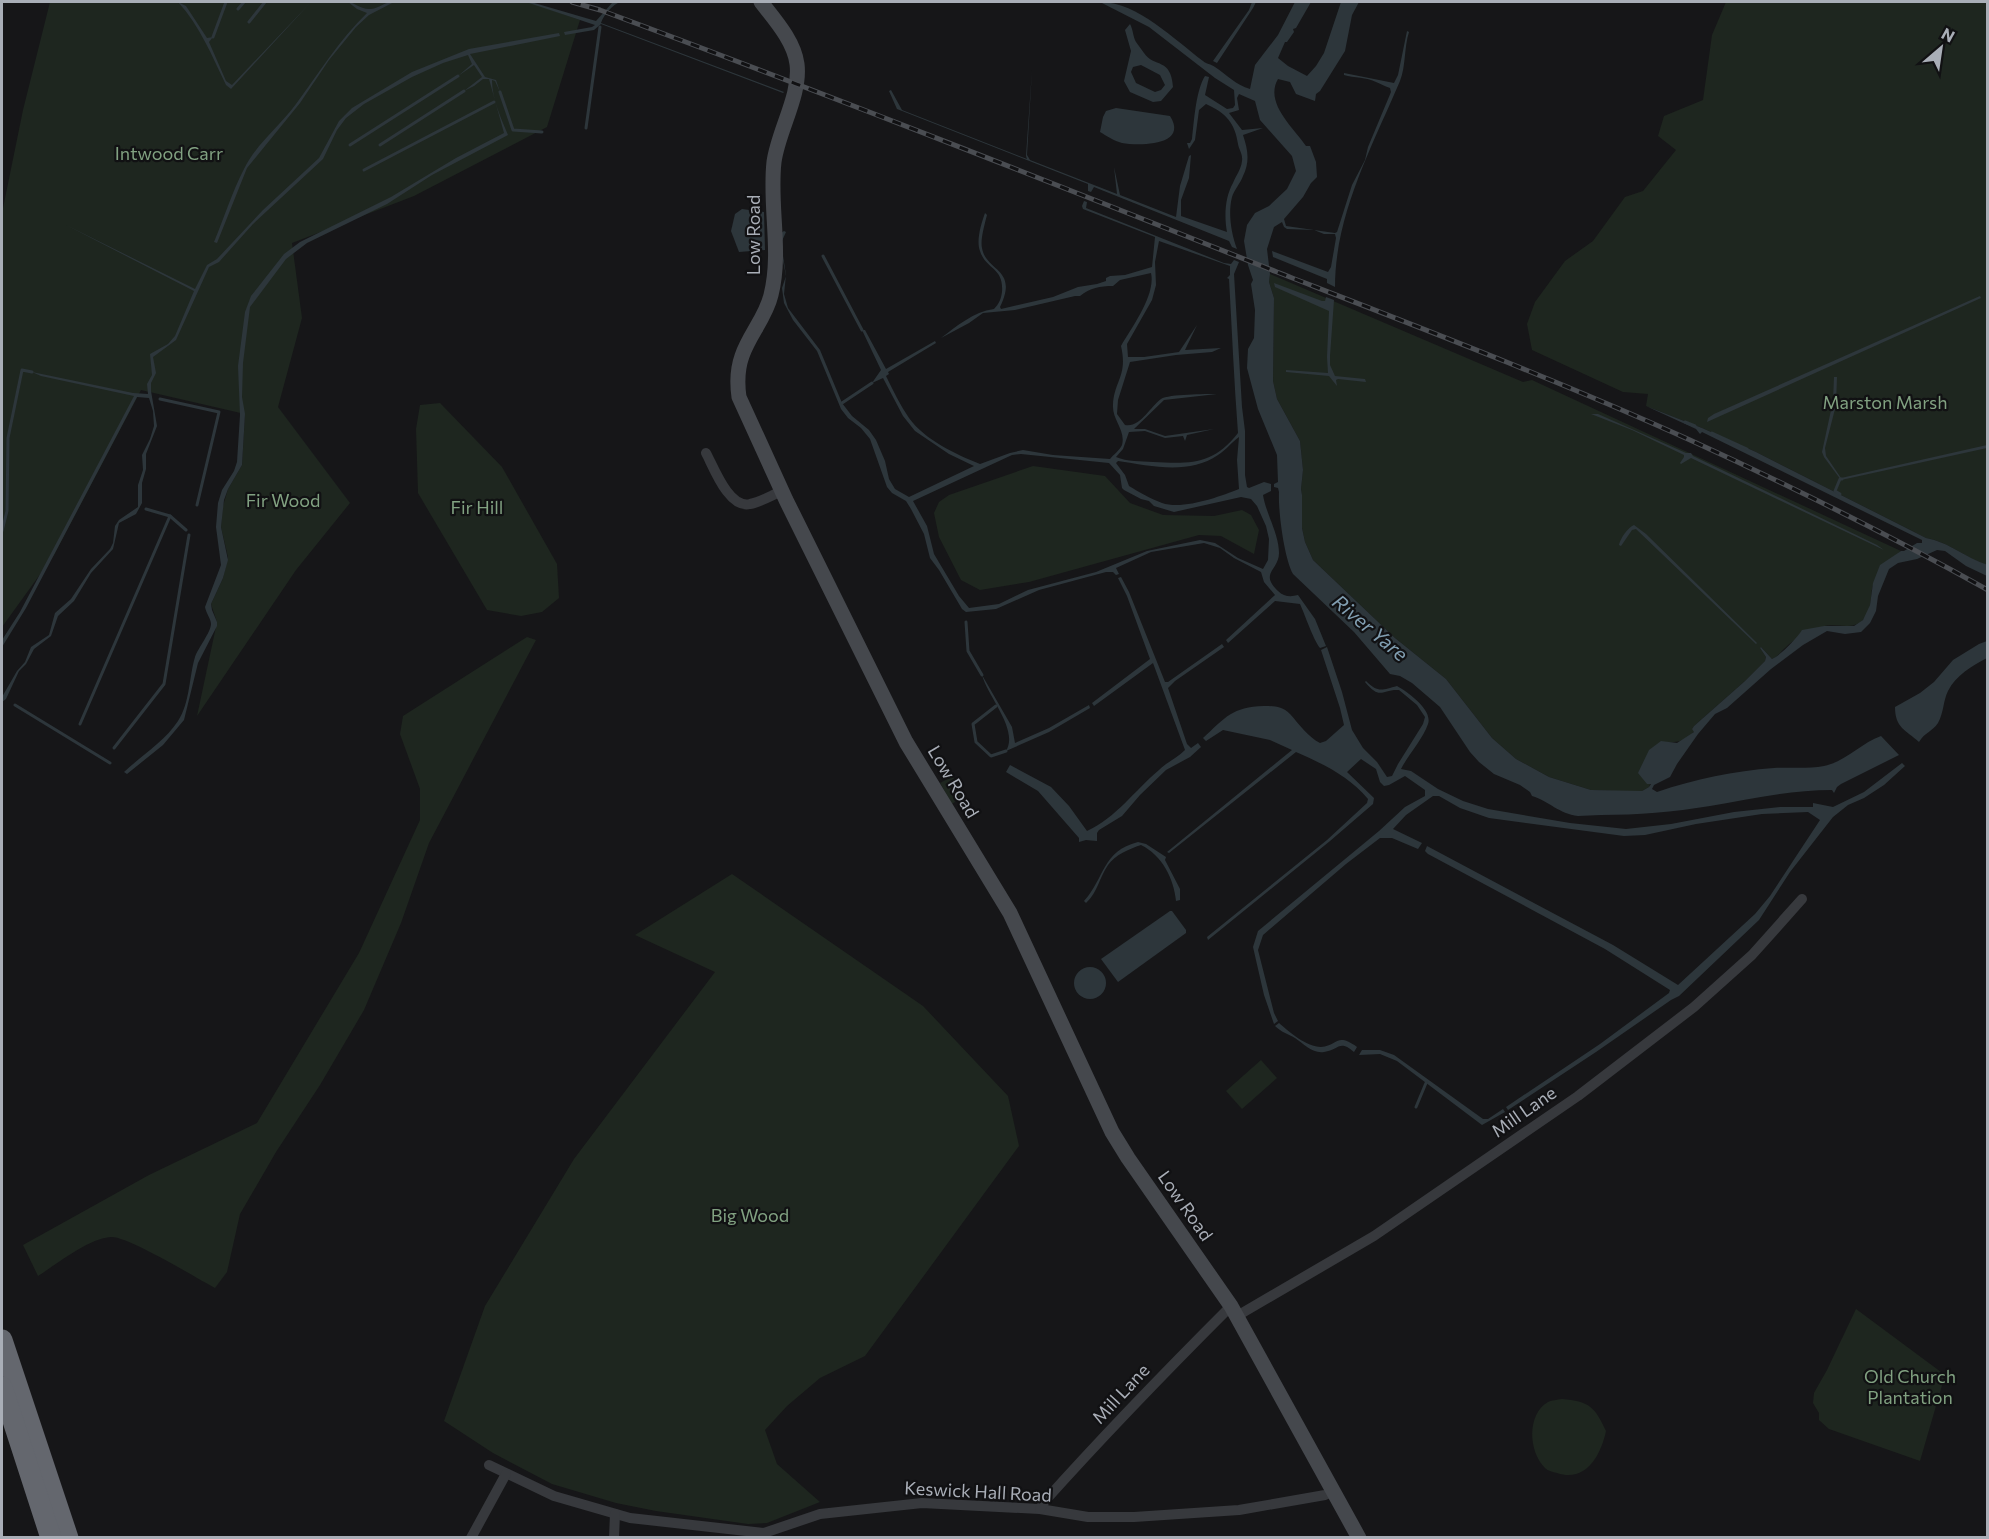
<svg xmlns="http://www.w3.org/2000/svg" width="1989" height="1539" viewBox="0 0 1989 1539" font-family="Commissioner,sans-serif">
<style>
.green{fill:#1e261f}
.water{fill:#2d363b;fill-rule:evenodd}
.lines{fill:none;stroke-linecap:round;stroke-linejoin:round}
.stream{stroke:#2d363b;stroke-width:3}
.street{stroke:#37393d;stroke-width:10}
.secondary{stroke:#45484d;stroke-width:15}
.highway{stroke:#64676e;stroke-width:21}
.rail-casing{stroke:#4a4d52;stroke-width:5}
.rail{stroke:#111113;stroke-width:3;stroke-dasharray:9;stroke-linecap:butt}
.labels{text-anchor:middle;stroke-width:4.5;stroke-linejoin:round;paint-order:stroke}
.park-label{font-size:18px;fill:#81a181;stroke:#111113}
.street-label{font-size:18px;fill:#a9aeb7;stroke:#111113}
.water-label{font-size:20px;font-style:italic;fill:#819eb1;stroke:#111113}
</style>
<rect width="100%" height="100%" fill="#161618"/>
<!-- green -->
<g class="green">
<path d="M50 2H529L580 20 547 127 414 196 292 243 302 318 278 407 350 503 296 570 197 716 217 622 211 604 223 578 228 557 221 527 223 506 228 489 242 465 245 414 141 390 54 555 2 627V213L23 110Z"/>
<path d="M1726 2H1987V565C1966 558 1949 542 1926 538L1756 452 1702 428 1646 406 1648 394 1623 392 1532 350 1527 324 1535 302 1565 261 1593 241 1625 197 1643 191 1676 150 1658 136 1664 116 1703 100 1712 35Z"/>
<path d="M1270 274 1523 382 1532 380 1901 551C1891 558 1879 571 1874 582 1869 593 1874 610 1862 621 1850 631 1835 622 1822 627 1810 631 1795 638 1786 647 1781 651 1778 657 1772 659L1761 647 1760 648 1766 657 1765 661 1745 681 1694 726 1692 729 1695 731C1682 743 1680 741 1665 743L1649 787 1642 791 1632 792 1591 790 1549 777 1516 759 1492 738 1446 679 1395 638 1313 560 1305 542 1302 528V495L1301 489 1303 470 1300 441 1277 399 1273 381 1274 298 1269 282Z"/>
<path d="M440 403 502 467 557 564 559 598 542 612 521 616 487 610 418 493 416 429 420 405Z"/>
<path d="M1033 466 1105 476 1130 503 1163 515 1214 516 1242 510 1251 515 1259 530 1254 554 1221 536 1199 535 1029 582 980 590 961 580 939 537 934 513 939 502 949 495Z"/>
<path d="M527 637 536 640 429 843 401 923 364 1010 320 1085 276 1152 240 1214 227 1272 215 1288C196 1278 128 1236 111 1237 89 1238 57 1264 38 1276L23 1245 149 1175 257 1123 359 953 420 820V789L400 734 403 716Z"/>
<path d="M953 776 965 795 952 804 940 783Z"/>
<path d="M732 874 923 1006 1008 1096 1019 1146 865 1356 820 1378 787 1406 765 1430 777 1464 820 1502 767 1523 748 1524 656 1511 616 1503 552 1484 493 1453 444 1421 485 1306 574 1159 715 972 635 935Z"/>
<path d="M1261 1060 1277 1078 1242 1109 1226 1091Z"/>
<path d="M1856 1309 1945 1375 1920 1461 1829 1429 1819 1420V1413L1813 1403 1814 1393 1827 1370Z"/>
<path d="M1562 1399C1589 1401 1595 1407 1606 1431 1601 1455 1586 1483 1557 1473 1553 1472 1548 1471 1545 1468 1528 1451 1527 1414 1548 1402 1552 1400 1557 1400 1562 1399Z"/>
</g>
<!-- water -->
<g class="water">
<path d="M178 2 186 6 207 38 213 37 209 42 226 81 232 85 311 2 231 89 226 85C212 56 200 26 178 2Z"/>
<path d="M348 2C356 3 361 10 371 9 380 8 385 1 394 2L369 15 356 27 329 60 300 103 247 168 217 243 214 242C224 218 232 192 244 169 256 144 280 126 296 104 319 73 339 40 367 13L357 9Z"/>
<path d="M526 2H531L596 21 612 3 611 2H621C613 4 604 14 601 23L784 92 783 93 601 24 594 30 565 35 564 32 592 27 595 25Z"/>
<path d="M1100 2C1136 1 1175 40 1203 61 1206 64 1211 64 1215 67 1227 75 1236 85 1250 89L1255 65 1278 35 1295 2H1311L1296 28 1293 29 1294 32 1287 42H1285L1278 58 1288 66 1307 76 1316 66 1324 53 1341 2H1359L1352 15 1345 51 1320 91 1316 94 1315 101 1296 94 1290 82 1278 79C1264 103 1294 128 1306 146H1310L1316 162 1317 177 1311 183 1303 197 1284 219 1286 226 1335 233 1337 232 1352 185 1365 160 1368 147 1391 92 1390 88C1384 86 1381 84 1376 82 1367 77 1354 78 1344 75V73L1394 83 1398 75 1407 31 1409 32C1404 47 1406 66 1400 81 1372 147 1335 214 1335 287L1327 283V279L1273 257 1272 251 1328 272 1331 267 1336 238 1335 234H1324L1314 230 1287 229 1284 227 1282 222 1274 227 1267 249 1270 274 1269 282 1274 298 1273 381 1277 399 1300 441 1303 470 1301 489 1302 495V528L1305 542 1313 560 1395 638 1446 679 1492 738 1516 759 1549 777 1591 790 1642 791 1649 787 1651 784H1647L1638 773 1649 750 1661 741 1677 743 1694 732 1692 729 1694 726 1745 681 1765 661 1766 657 1760 648 1761 647 1772 659C1781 655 1797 638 1802 630L1824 626H1854L1863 620 1870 605 1873 583 1880 565 1901 551H1904L1917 543H1922V540L1702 432 1700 434 1696 429 1646 406 1702 428 1756 452 1926 538C1949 542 1966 558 1988 565L1987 576 1966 566 1945 551 1937 550 1917 559 1898 563 1889 569 1878 596 1876 611 1870 623 1861 632 1845 634 1827 631 1803 645 1771 669 1727 708 1715 714 1698 734 1677 764 1670 777 1654 785 1652 789 1657 792C1695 779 1734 771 1774 768 1790 767 1808 769 1824 766 1845 762 1861 743 1881 736L1899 755 1841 784 1837 787 1834 793 1832 790C1790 790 1750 799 1710 806 1674 812 1637 815 1601 815 1593 815 1585 816 1578 816 1559 814 1549 801 1532 796L1530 792 1520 785 1494 774 1479 762 1470 752 1440 707 1412 683 1400 676 1390 674 1354 632 1293 574C1284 558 1278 510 1279 492L1278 488 1274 487V484L1278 482 1277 455 1258 409 1247 368 1248 349 1254 338 1255 310 1251 284 1253 280 1248 265 1244 241 1247 225 1255 213 1269 206 1287 189 1296 171 1292 156 1260 120 1255 101 1239 94 1237 98 1239 110 1229 113 1242 130 1263 128 1243 135C1248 150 1250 162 1243 176 1240 184 1234 190 1232 197 1228 213 1231 233 1237 249L1232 247 1229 241 1094 187 1091 192 1088 191V184L897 109 889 91 891 90 902 110 1027 159 1026 156 1032 70 1027 155 1030 160 1117 194 1114 167 1120 195 1176 217 1180 186 1189 156 1191 155 1189 178 1181 200V216L1227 232C1224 216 1225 197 1233 183 1236 175 1241 170 1242 161 1243 154 1239 150 1238 144 1235 123 1226 113 1206 104L1199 110 1195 140 1189 149 1187 143H1190L1192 139C1194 121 1196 90 1205 76L1209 77 1205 95 1227 109 1233 108 1235 105 1234 90 1215 78 1149 27Z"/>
<path d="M1252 2H1256L1253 8 1217 63 1213 61 1249 10Z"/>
<path d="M1130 24C1133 29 1133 37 1136 42 1138 45 1142 50 1144 53 1154 68 1171 57 1173 87L1161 101 1153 102 1130 92 1124 81 1131 51 1125 30ZM1141 65 1160 75 1165 85 1161 90 1155 92 1136 83 1131 72 1133 67Z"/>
<path d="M559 33 560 36 470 54 485 77 496 80 500 92 495 81 492 80C492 99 501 118 508 135L432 175 387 204 307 243 286 259 250 307 243 363 242 397 245 414 242 465 228 489 224 500 221 527 228 560 223 578 211 604 212 610 217 622V626L198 663 184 720 163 745 127 774 124 772C141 756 165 741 178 721 190 703 189 677 195 657 198 648 211 632 211 624 211 619 206 613 205 607L221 565 216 527 218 503 222 490 234 471 237 462 240 415 238 366 245 312 251 296 284 254 300 242 391 197 456 158 504 133 489 79H483L474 86 464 91 482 77 474 65 458 76 472 64 468 55 443 63 412 77 364 104 346 118 337 130 323 159 253 224 219 262 209 267 176 340 153 357 156 373 151 383V391L157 426 146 454V469L142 483V503L136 514 119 523 113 549 91 573 74 601 58 616 51 636 34 649 26 664 19 671 6 699 2 702V697L17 671 25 662 31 647 49 635 55 613 71 599 91 569 110 549 113 543 115 526 119 520 138 507V485L143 470 142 455 150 439 154 426 153 411 149 398 137 397 26 608 2 647V640L20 612 134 396 41 376 32 372 133 393 148 394 147 384 152 375 150 354 168 344 175 336 194 291 66 225 195 289 207 265 217 259 263 210 319 158 339 121 352 108 412 72 469 49Z"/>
<path d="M1116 108 1170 116C1189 146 1139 146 1122 143 1114 141 1107 136 1100 132L1103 117 1106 111Z"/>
<path d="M1084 201 1087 202 1086 208 1224 263 1231 264 1234 260 1239 262 1234 274 1242 407 1245 431V475L1247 487 1249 488 1264 482 1271 484V491L1263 495C1266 514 1279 534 1279 553 1279 570 1259 573 1278 591 1284 597 1291 597 1298 595L1315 619 1326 646 1320 648C1313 639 1305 615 1300 604L1275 601 1228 643 1226 640 1275 595 1264 582 1261 572 1234 558 1220 548 1204 543 1151 552 1116 568 1119 574 1116 575 1113 572H1106L1039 590 996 609 966 612 962 609 939 570 930 558 924 534 911 509 906 501 892 493 887 487 870 439 861 428 848 418 841 409 817 351 793 320 784 303 782 288 786 276 778 235 784 231 786 232 781 243 786 275 784 294 788 308 820 350 842 403 852 416 869 430 876 440 885 461 889 479 895 489 909 497 974 466 949 454 915 431 903 416 883 378 872 383 881 370 862 330H865L886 369 935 341 936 343 888 372 889 374 886 376C893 390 900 405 909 418 925 440 955 454 980 464L1010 453 1023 450 1053 455 1110 459C1113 455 1120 450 1122 445 1126 430 1112 420 1113 405 1114 381 1128 376 1121 346 1132 327 1156 295 1151 273L1120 280 1113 286C1100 286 1090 288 1080 296H1075L1015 310 983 313 969 323 941 338C957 326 973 312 994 309 999 304 1001 299 1002 292 1004 267 986 270 980 251 976 241 981 224 985 213L987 215C985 223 980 240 982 248 986 272 1019 268 1000 307L1001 309 1053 297 1078 287 1097 284 1106 281V278L1110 276 1125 275 1152 267 1155 237 1083 209 1082 206ZM1159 241 1230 266V275L1227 278 1229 279C1232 331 1234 382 1238 433 1213 465 1190 464 1153 462 1141 461 1127 462 1116 457L1123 449 1129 432 1145 431 1165 438 1183 436 1185 441 1187 435 1214 429 1165 436 1145 429H1134L1164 400 1217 394C1206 394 1169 394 1161 399 1150 407 1140 428 1125 425L1117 414 1118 400 1130 362 1176 355 1212 352 1221 348 1185 350 1197 325 1179 352 1144 357H1128L1127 344 1152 300 1156 285 1155 262ZM1239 437 1237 460 1239 489C1219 497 1183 510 1162 503 1151 499 1139 492 1129 486L1125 475 1116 463 1118 461C1151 466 1189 475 1218 455 1226 450 1232 442 1239 437ZM1021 454 1109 463 1120 475 1122 488 1124 490 1141 499 1149 501 1154 506 1174 512 1241 497 1251 499 1257 506 1266 526 1269 539 1268 560 1263 569 1238 558 1215 543 1200 540 1147 551 1096 572 1028 590 999 604 969 608 959 596 934 554 927 526 913 501 1012 455Z"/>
<path d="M742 209 764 212 765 250 739 252 731 231 735 214Z"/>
<path d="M1274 283 1322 301H1325L1326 297 1334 300 1330 356V365L1335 376 1365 379 1366 382 1338 379 1336 380 1337 386 1329 376 1286 372V370L1328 373 1327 357 1329 311 1275 287Z"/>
<path d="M1980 296 1981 298 1707 422 1708 418 1714 414Z"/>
<path d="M1834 377H1837L1836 405 1825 448 1826 456 1841 478 1987 445V448L1841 480 1824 457 1822 452 1833 401Z"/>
<path d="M1591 414H1598L1686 453H1691L1693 456 1877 545 1884 550 1691 458 1681 464 1680 463 1684 457V455L1632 430Z"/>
<path d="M1634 525 1646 534 1757 643 1756 644 1636 529 1632 530 1621 546 1619 545C1620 539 1628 527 1634 525Z"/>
<path d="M1121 577 1129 592 1165 682H1168L1222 644 1224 647 1175 681 1168 688 1187 744 1191 748 1198 743 1201 747 1190 757 1166 770 1140 795 1122 816 1099 830 1097 833V841L1086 840 1079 842V838L1038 791 1006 772 1010 765 1051 787 1069 806 1087 831C1117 817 1134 791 1159 770 1167 762 1177 758 1185 750L1153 663 1094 706 1092 703 1150 659 1127 596 1118 578Z"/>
<path d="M1987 641V658C1972 666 1956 675 1948 691 1943 701 1944 712 1938 723 1932 732 1925 732 1919 742 1906 730 1895 728 1895 707L1920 693 1934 682 1953 660 1979 644Z"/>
<path d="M1327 647 1342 692 1352 730 1363 748 1377 762 1387 777 1392 776 1398 764 1423 724 1425 717 1417 705 1399 690C1381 689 1381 701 1365 682L1366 681C1378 693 1382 690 1397 686 1408 692 1433 710 1428 724 1423 739 1408 755 1401 769L1411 771 1438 789 1463 801 1488 809 1570 823 1626 829 1671 824 1734 812 1780 807H1813V803L1833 807 1864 792 1902 763 1905 766 1884 785 1864 798 1848 805 1833 817 1790 872 1759 920 1679 996 1671 1000 1596 1052 1508 1110 1506 1107 1600 1044 1669 993 1670 990 1605 949 1428 854 1425 851 1427 846 1613 945 1678 985 1755 914 1770 896 1820 820 1808 812 1762 814 1696 824 1645 835 1624 836 1489 818 1460 808 1439 796H1433L1406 815 1393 829 1422 843 1418 849 1392 838H1380L1346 864 1263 935 1258 950 1274 1013 1278 1021 1274 1024 1264 995 1253 947 1258 931 1379 831 1405 807 1425 796V790L1405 776 1389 785 1384 786 1380 782 1376 769 1361 759 1347 772 1374 798 1373 804 1330 841 1208 940 1207 937 1327 840 1367 803 1368 799C1349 776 1323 764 1296 752L1169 853 1167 852 1292 750 1270 740 1223 730 1206 741 1203 738C1226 717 1232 707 1264 706 1274 706 1282 706 1290 714 1299 724 1308 737 1320 743L1326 741 1344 725 1340 708 1321 650Z"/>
<path d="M982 675 1012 727 1015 743 1049 728 1089 705 1090 708 1049 732 1006 751C1019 730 988 697 982 675Z"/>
<path d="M1138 842 1146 844 1166 857 1165 860 1180 889V900L1176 901C1174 879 1162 855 1141 845 1129 849 1115 855 1108 865 1099 878 1098 892 1086 903L1084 901C1105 878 1102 851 1138 842Z"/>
<path d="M1170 911H1172L1186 930V933L1118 982 1101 959Z"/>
<circle cx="1090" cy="983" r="16"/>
<path d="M1279 1023C1289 1032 1307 1047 1321 1047 1338 1046 1336 1032 1357 1047L1354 1052C1339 1039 1339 1050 1324 1052 1313 1054 1304 1044 1295 1038 1288 1034 1281 1032 1275 1026Z"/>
<path d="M1362 1050H1380L1394 1055 1483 1119H1488L1503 1109 1505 1112 1482 1125 1397 1061 1380 1054 1359 1055Z"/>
</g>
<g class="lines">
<!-- stream -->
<g class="stream">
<path d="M238 9 244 2"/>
<path d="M249 22 265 2"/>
<path d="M213 37 226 2"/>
<path d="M500 92 513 130 542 132"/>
<path d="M586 128 600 27"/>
<path d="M350 145 458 76"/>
<path d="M380 145 464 91"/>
<path d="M364 170 494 102"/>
<path d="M823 256 862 330"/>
<path d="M160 399 219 412 197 505"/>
<path d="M842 403 872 383"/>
<path d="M1685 422 1695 426"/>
<path d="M1712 433 1747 449"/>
<path d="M1840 494 1835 491 1840 479H1842"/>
<path d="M146 509 170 516 186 530"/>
<path d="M2 531 7 511 8 438 22 370 32 372"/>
<path d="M966 622 968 651 982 675"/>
<path d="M15 705 110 763"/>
<path d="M996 706 973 724 976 742 991 756 1006 751"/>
<path d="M80 724 170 516"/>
<path d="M114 748 164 684 189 535"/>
<path d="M1416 1107 1426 1083"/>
</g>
<!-- street -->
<g class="street">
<path d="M706 453C714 468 729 509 750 504 761 502 772 495 782 491"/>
<path d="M1237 1316 1374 1236 1578 1096 1694 1007 1752 955 1802 899"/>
<path d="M489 1465 554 1496 630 1518 764 1533 820 1514 922 1503 1040 1509 1088 1517H1134L1239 1510 1325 1495 1334 1491"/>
<path d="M1040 1509 1044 1502C1104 1435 1167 1370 1231 1306"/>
<path d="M471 1538 506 1474"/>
<path d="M614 1538 615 1514"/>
</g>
<!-- secondary -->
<path class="secondary" d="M761 2C775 20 794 41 797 64 801 95 778 131 774 162 769 206 782 251 771 295 766 317 749 335 742 356 737 370 737 383 739 397L786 500 906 742 1010 913 1112 1132 1128 1158 1231 1306 1359 1538"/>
<!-- highway -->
<g class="highway">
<path d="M2 1340 68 1538"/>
<path d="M2 1387 51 1538"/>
</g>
<defs>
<path id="rail" d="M572 2 600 10C827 94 1052 183 1277 272 1416 326 1555 379 1690 440 1791 486 1891 536 1988 590"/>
</defs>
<!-- rail casing -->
<use href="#rail" class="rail-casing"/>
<!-- rail -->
<use href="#rail" class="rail"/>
</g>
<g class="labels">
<!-- park labels -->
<g class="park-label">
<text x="169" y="160">Intwood Carr</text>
<text x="1885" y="409">Marston Marsh</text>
<text x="283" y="507">Fir Wood</text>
<text x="477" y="514">Fir Hill</text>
<text x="750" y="1222">Big Wood</text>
<text x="1910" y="1383">Old Church<tspan x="1910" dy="21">Plantation</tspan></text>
</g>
<!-- street labels -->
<g class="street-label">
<text transform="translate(754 235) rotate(-90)" y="6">Low Road</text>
<text transform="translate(953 782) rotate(59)" y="6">Low Road</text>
<text transform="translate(1524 1112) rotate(-35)" y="6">Mill Lane</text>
<text transform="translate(1185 1206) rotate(55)" y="6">Low Road</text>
<text transform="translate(1121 1394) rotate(-47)" y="6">Mill Lane</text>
<text transform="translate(978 1492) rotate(3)" y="6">Keswick Hall Road</text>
</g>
<!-- water labels -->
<g class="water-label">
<text transform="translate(1370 628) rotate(40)" y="7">River Yare</text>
</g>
</g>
<!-- border -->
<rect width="1989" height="1539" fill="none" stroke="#a9aeb7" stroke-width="6"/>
<!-- north arrow -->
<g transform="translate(1941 48) rotate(29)" stroke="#111113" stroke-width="4.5" paint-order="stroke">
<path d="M0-4.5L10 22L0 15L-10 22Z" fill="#a9aeb7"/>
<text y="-9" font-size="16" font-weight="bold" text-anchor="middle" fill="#a9aeb7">N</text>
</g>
</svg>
